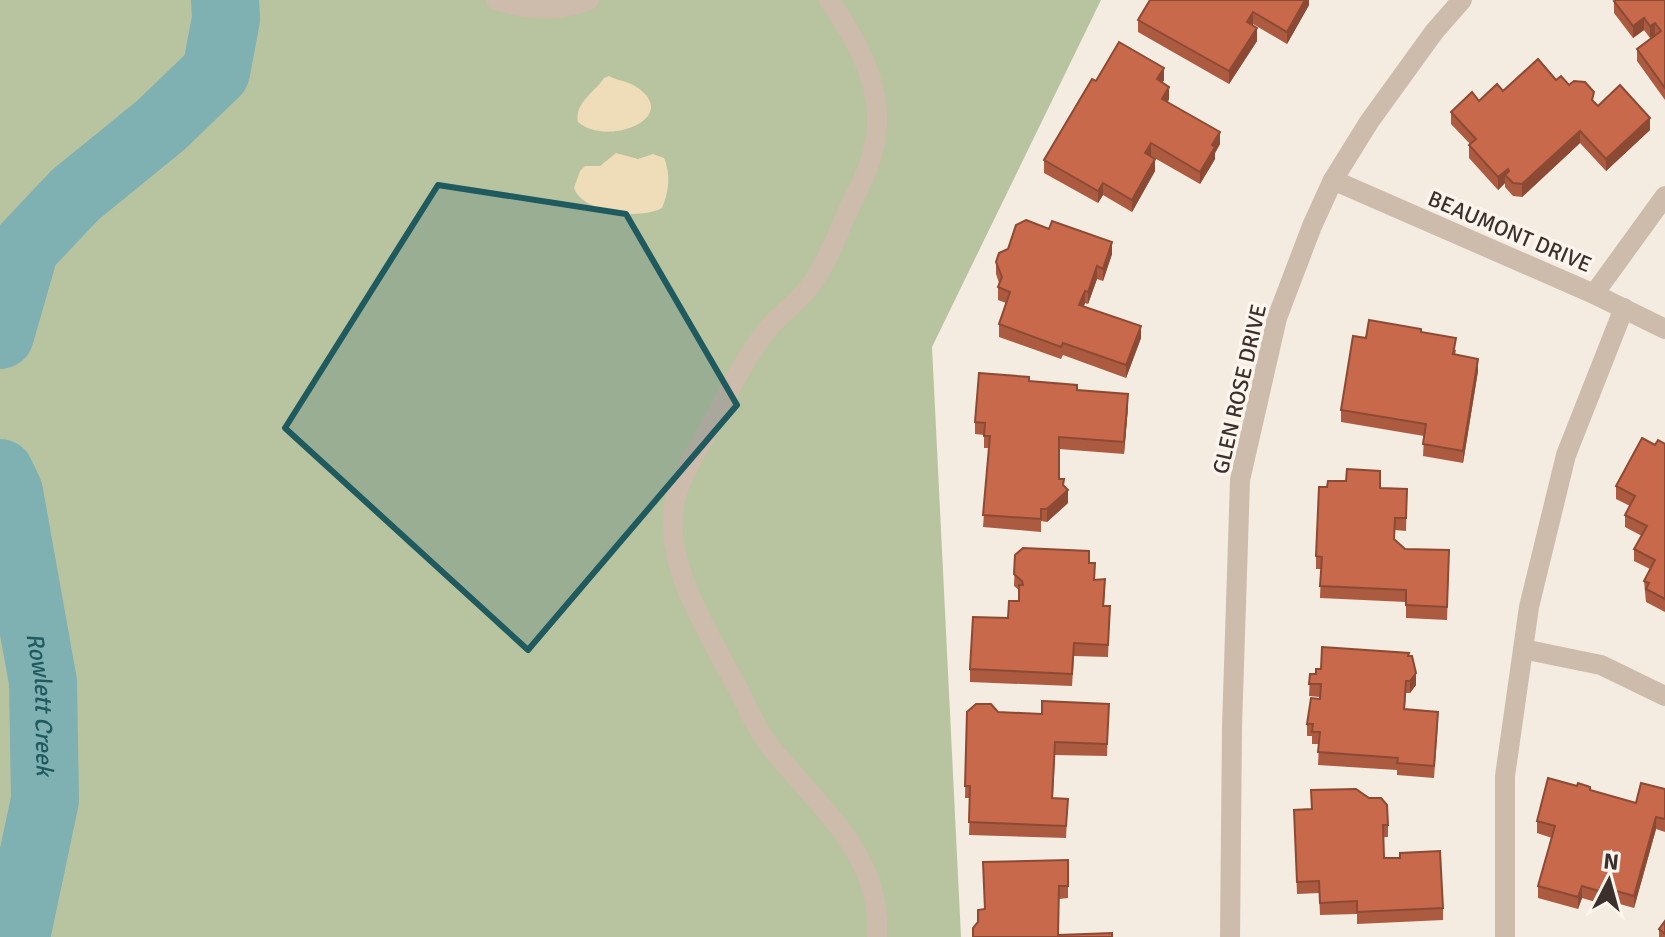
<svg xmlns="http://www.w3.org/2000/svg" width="1665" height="937" viewBox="0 0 1665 937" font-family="Signika,sans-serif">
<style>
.green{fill:#b8c4a0}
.sand{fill:#efdcb8}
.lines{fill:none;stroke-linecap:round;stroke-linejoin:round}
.river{stroke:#7fb0b2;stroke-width:68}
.lane{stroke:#cdbbac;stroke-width:20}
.street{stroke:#cdbbac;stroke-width:20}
.wall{fill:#ac5a40}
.shaded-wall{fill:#8c4a34}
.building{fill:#c8694b;stroke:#8c4a34;stroke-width:2}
.marked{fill:#1f5a5e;fill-opacity:0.2;stroke:#1f5a5e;stroke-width:6;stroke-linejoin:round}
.labels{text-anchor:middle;stroke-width:7;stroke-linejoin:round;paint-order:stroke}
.street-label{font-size:22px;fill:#3b302b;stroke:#fbf5ee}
.water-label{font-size:24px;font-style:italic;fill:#1f5a5e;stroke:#fbf5ee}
</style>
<rect width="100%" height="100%" fill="#f4ebe1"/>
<!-- green -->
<path class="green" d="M0 0H1101L932 347 961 937H0Z"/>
<!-- sand -->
<g class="sand">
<path d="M609 76C618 81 629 81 638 88 681 119 606 147 578 122 574 103 595 92 604 78Z"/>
<path d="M616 153 638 159 653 154 664 158C671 174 669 192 662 208 640 220 584 214 574 188L580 171 585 166H600Z"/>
</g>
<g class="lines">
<!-- river -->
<g class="river">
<path d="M0 335 25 248 75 195 161 125 216 72 226 19 225 0"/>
<path id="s1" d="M0 473 9 492 43 682 45 800 16 937"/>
</g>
<!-- lane -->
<g class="lane">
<path d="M496 0C527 10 558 13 589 0"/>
<path d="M829 0C863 49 891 102 870 162 865 177 857 192 850 206 839 231 828 260 813 282 799 303 777 315 763 335 742 363 726 397 709 429 696 453 679 478 674 505 664 565 709 634 736 685 745 702 753 722 764 738 810 801 883 850 877 937"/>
<path d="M1594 294 1665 196"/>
<path d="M1523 649 1601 665 1665 696"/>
<path d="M1505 937V776L1529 607 1566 455 1624 308"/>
</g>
<!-- street -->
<g class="street">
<path d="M1333 180 1594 294 1665 329"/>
<path d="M1230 937 1232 727 1240 480 1277 318 1312 226 1333 180 1369 122 1434 32 1462 0"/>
</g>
</g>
<!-- wall -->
<g class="wall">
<path d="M1309 0V5L1287 44 1253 24 1252 26 1257 41 1229 84 1138 32V20Z"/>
<path d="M1665 0V100L1637 61V49L1655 35 1650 38 1644 30 1633 38 1614 13V1Z"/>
<path d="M1164 80 1162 83 1169 99 1168 102 1220 144 1215 153V159L1200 184 1151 156 1155 171 1132 212 1103 195 1098 203 1044 173V160L1096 81Z"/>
<path d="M1556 80 1569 85 1598 106 1650 130 1606 171 1580 143 1522 197 1513 196 1505 187V183L1498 190 1469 158V145L1470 144 1451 124V112L1479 101Z"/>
<path d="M1112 254 1103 281 1097 279 1088 304 1085 303 1084 306 1141 338 1126 378 1063 355 1061 359 999 337V324L1006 303 998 300V287L999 283 996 274V262Z"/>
<path d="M1421 332 1456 350 1455 355 1478 371 1463 463 1423 456 1424 436 1341 422V410L1366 338Z"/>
<path d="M1029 381 1077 390 1128 407 1124 454 1059 449V479L1064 486 1068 503 1047 522 1041 521V532L983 527 989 448H984V435L975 434V422Z"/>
<path d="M1665 444V612L1646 602 1644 581 1650 569 1634 561V549L1642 536 1625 527V515L1630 506 1616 499V486L1655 445Z"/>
<path d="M1380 488 1407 489 1406 531 1395 530V540L1405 549 1449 563 1447 620 1406 618V602L1320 598 1321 569H1316V556Z"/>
<path d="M1015 555 1089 563 1095 580 1105 592 1104 606H1110L1108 657 1074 656 1072 686 970 682V669L1008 618 1019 601V590L1014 586Z"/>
<path d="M1408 656 1416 685 1410 693H1406L1405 709 1438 724 1434 778 1397 775V770L1318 765 1319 744H1312V736H1307V724L1320 697 1309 696 1310 674H1316L1321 669Z"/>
<path d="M1109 704 1107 756 1055 755 1053 798 1068 799 1066 838 969 835 970 798H965L967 712 1042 714Z"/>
<path d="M1665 789V832L1656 829 1634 908 1609 901 1600 900 1599 903 1582 898 1578 909 1538 898V886L1552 838 1537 833V821L1590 790 1636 803Z"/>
<path d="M1311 790 1388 825V837H1383L1384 858 1443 908V920L1357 924V914L1320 915 1319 893 1297 894 1294 810 1311 809Z"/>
<path d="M1068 860V898L1059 899 973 937 984 909Z"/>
<path d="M1665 921V937H1659V929Z"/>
</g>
<!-- shaded-wall -->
<g class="shaded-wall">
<path d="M1305 0H1309V5L1287 44V32Z"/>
<path d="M1253 12V24L1247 35V22Z"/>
<path d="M1644 18V30L1633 38V26Z"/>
<path d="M1655 23V35L1650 38V26Z"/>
<path d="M1257 28V41L1229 84V71Z"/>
<path d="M1164 68V80L1157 92V79Z"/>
<path d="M1169 87V99L1162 111V99Z"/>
<path d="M1650 118V130L1606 171V159Z"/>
<path d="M1580 131V143L1522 197V184Z"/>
<path d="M1220 132V144L1215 153V159L1200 184V172L1212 145Z"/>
<path d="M1151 143V156L1145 153Z"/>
<path d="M1155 159V171L1132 212V200Z"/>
<path d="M1508 169V177L1505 175V183L1498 190V177Z"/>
<path d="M1103 183V195L1098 203V191Z"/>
<path d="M1112 242V254L1103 281V269Z"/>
<path d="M1097 266V279L1088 304V292Z"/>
<path d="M1085 291V303L1079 317V305Z"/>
<path d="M1141 326V338L1126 378V365Z"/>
<path d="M1478 359V371L1463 463V451Z"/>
<path d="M1128 394V407L1124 454V442Z"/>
<path d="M1068 490V503L1047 522V509Z"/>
<path d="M1416 673V685L1410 693V681Z"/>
<path d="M1656 817V829L1634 908V896Z"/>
<path d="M1582 886V898L1578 909V897Z"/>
</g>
<!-- building -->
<g class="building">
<path d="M1150 0H1305L1287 32 1253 12 1247 22 1257 28 1229 71 1138 20Z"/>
<path d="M1616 0H1665V88L1637 49 1661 31 1655 23 1650 26 1644 18 1633 26 1614 1Z"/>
<path d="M1119 42 1164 68 1157 79 1169 87 1162 99 1220 132 1212 145 1215 147 1200 172 1151 143 1145 153 1155 159 1132 200 1103 183 1098 191 1044 160 1092 79 1096 81Z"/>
<path d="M1538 59 1556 80 1561 76 1569 85 1574 81 1585 82 1594 92 1592 100 1598 106 1620 85 1650 118 1606 159 1580 131 1522 184 1513 183 1505 175 1509 171 1508 169 1498 177 1469 145 1476 139 1451 112 1472 92 1479 101 1497 84 1503 91Z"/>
<path d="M1026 220 1049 229 1052 221 1112 242 1103 269 1097 266 1088 292 1085 291 1079 305 1141 326 1126 365 1063 343 1061 347 999 324 1010 292 998 287 1002 277 996 262 999 253 1008 249 1016 225Z"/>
<path d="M1369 320 1421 329V332L1456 338 1453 354 1478 359 1463 451 1423 444 1426 424 1341 410 1353 336 1366 338Z"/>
<path d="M979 373 1029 377V381L1077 385V390L1128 394 1124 442 1059 437V479H1064L1063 485 1068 490 1047 509H1041V519L983 515 990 436H984L985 423 975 422Z"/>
<path d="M1642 438 1655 445 1658 440 1665 444V599L1646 589 1649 583 1644 581 1655 560 1634 549 1647 526 1625 515 1635 496 1616 486Z"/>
<path d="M1347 469 1380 471V488L1407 489 1406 518H1395L1394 539 1405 549 1449 550 1447 607 1406 605V590L1320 586 1322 557 1316 556 1319 487H1327L1328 481H1346Z"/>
<path d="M1023 548 1089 551V563H1095L1094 580 1105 579 1103 606H1110L1108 645 1074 643 1072 674 970 669 973 617 1008 618 1009 601H1019V585H1023L1022 581 1014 574 1015 555Z"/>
<path d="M1322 647 1409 653 1408 656H1412L1416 673 1410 681H1406L1404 709 1438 712 1434 766 1397 763 1398 758 1318 752 1320 732H1312L1313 724H1307L1311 698 1320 699 1321 684H1309L1310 674H1316V669H1321Z"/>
<path d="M1042 701 1109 704 1107 744 1055 742 1052 798 1068 799 1066 826 969 822 970 786H965L967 712 976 704H991L998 712 1042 714Z"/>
<path d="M1548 778 1577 786 1578 783 1590 787V790L1636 803 1641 783 1665 789V819L1656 817 1634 896 1609 889 1600 888 1599 891 1582 886 1578 897 1538 886 1555 826 1537 821Z"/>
<path d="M1356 789 1369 798H1381L1387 805 1388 825H1383L1384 858H1400V853L1440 851 1443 908 1357 912V901L1320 903 1319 881 1297 882 1294 810 1312 809 1311 790Z"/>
<path d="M1068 860V886H1059L1058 935 1112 933V937H972H973V928L978 922V910L985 909 983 862Z"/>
<path d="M1665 921V934L1659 929Z"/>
</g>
<!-- marked area -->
<path class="marked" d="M438 185 626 214 737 405 528 650 285 428Z"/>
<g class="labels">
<!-- street labels -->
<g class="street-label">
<text transform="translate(1510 231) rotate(23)" y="8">BEAUMONT DRIVE</text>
<text transform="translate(1239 389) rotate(-77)" y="8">GLEN ROSE DRIVE</text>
</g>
<!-- water labels -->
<g class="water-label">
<text dy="8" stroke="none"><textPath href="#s1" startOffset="236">Rowlett Creek</textPath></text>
</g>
</g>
<!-- north arrow -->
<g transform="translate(1609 881) rotate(6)" stroke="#fbf5ee" stroke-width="6" paint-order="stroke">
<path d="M0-6L14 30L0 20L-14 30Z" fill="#3b302b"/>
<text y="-12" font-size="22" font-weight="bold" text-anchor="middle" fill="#3b302b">N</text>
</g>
</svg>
